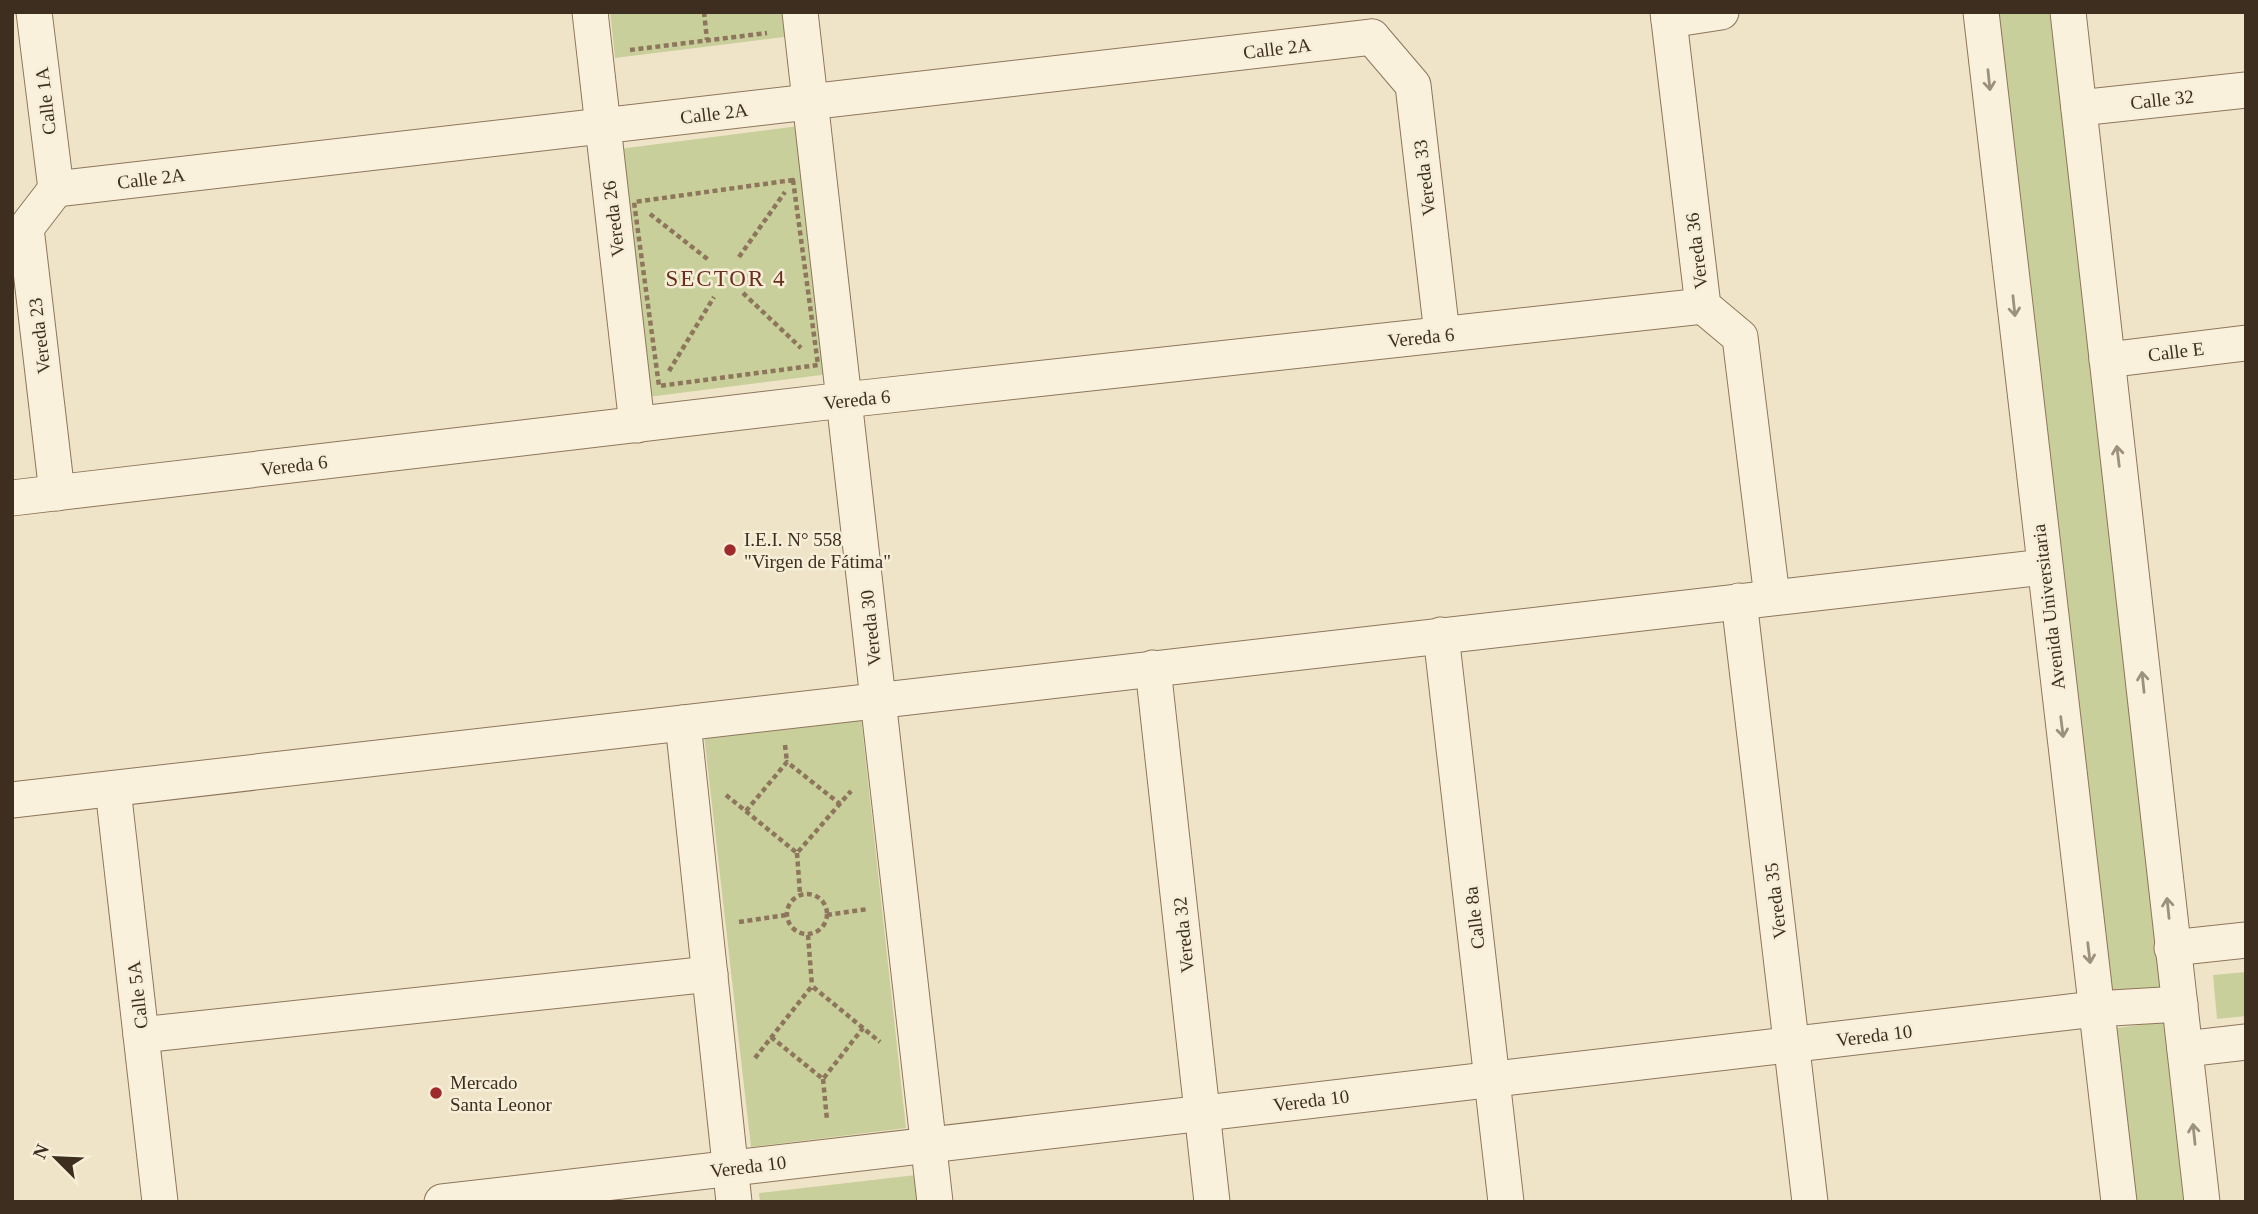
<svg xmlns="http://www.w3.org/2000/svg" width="2258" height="1214" viewBox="0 0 2258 1214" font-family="'Times New Roman',serif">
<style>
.green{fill:#c9cf9b}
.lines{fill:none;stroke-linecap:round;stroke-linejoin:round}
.minor-casing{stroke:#8d765c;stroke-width:37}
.path{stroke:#8d765c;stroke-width:4.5;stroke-dasharray:5 3.5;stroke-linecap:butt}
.minor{stroke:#faf1dc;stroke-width:35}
.oneway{stroke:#9c907e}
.poi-dot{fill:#9e2a2b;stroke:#f7eed8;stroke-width:2.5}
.labels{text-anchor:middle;stroke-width:5;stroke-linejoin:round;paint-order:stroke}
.street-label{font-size:19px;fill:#3d2e20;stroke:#f7eed8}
.poi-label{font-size:19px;fill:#3d2e20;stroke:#f7eed8;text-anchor:start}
.quarter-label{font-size:23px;letter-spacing:2px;fill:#6b2e1e;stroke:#f7eed8}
</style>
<rect width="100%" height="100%" fill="#f0e4c8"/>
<!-- green -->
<g class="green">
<path d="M610 12H789L792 36 615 58Z"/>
<path d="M1997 12H2058L2170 989 2112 999Z"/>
<path d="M799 126 829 374 648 397 619 149Z"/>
<path d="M861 717 906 1128 751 1147 704 735Z"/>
<path d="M2246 972V1016L2217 1019 2213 975Z"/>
<path d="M2164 1022 2192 1202H2129L2116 1028Z"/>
<path d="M916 1175 919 1202H760L759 1193Z"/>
</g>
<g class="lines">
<defs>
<g id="minor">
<path d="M34 12 56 189"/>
<path d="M590 12 637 425"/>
<path d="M800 12 935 1202"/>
<path d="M1668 12 1703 306 1740 337 1772 597"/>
<path d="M1981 12 2119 1202"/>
<path d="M2068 12 2202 1202"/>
<path d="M1669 20 1721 12"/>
<path d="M1372 37 1413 85 1442 334"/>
<path d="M2079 108 2246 90"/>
<path d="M56 189 1372 37"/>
<path d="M56 189 26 228 57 493"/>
<path d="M2107 360 2246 343"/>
<path d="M12 498 844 400 1703 306"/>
<path d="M1739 601 1810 1202"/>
<path d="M1441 635 1506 1202"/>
<path d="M1153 668 1212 1202"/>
<path d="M683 723 734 1202"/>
<path d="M113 789 160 1202"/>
<path d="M12 800 2043 567"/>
<path d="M2172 948 2246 940"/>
<path d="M141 1035 710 974"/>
<path d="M2185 1049 2246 1042"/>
<path d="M442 1202 2095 1009 2180 1004"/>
</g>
</defs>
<!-- minor casing -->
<use href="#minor" class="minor-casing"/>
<!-- path -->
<g class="path">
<path d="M704 12 707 40"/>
<path d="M630 50 767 33"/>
<path d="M793 180 818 365 659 386 634 202Z"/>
<path d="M650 214 710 261"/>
<path d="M739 257 785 192"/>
<path d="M743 293 801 348"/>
<path d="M669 371 714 297"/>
<path d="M785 745 787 762"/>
<path d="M726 795 797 853 851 791"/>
<path d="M746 811 787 762 840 804"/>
<path d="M797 853 800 894"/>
<circle cx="807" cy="914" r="20"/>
<path d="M827 915 868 909"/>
<path d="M739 922 786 915"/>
<path d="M808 935 812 986"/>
<path d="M771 1037 823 1079 863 1028"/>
<path d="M755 1058 812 986 880 1042"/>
<path d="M823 1079 827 1120"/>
</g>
<!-- minor -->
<use href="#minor" class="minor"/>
</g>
<!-- one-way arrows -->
<defs><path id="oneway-shaft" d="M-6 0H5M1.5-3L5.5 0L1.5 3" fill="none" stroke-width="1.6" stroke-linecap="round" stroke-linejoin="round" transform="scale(1.75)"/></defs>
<g class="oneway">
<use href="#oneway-shaft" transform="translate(1989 80) rotate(84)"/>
<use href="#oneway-shaft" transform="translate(2014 306) rotate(84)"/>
<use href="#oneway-shaft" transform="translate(2118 456) rotate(-97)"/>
<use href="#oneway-shaft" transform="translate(2143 682) rotate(-96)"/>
<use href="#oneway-shaft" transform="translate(2062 727) rotate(83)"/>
<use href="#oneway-shaft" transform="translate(2168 908) rotate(-96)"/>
<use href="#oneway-shaft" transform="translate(2089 953) rotate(83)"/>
<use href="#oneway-shaft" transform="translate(2194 1134) rotate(-96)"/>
</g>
<!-- markers -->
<g class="poi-dot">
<circle cx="730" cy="550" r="7"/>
<circle cx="436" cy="1093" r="7"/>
</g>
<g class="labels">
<!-- street labels -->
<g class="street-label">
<text transform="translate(1277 48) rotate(-7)" y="7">Calle 2A</text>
<text transform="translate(2162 99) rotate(-6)" y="7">Calle 32</text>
<text transform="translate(45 101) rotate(-97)" y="7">Calle 1A</text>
<text transform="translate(714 113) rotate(-7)" y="7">Calle 2A</text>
<text transform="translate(151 178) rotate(-7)" y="7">Calle 2A</text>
<text transform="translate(1424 178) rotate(-97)" y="7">Vereda 33</text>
<text transform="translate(613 219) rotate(-97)" y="7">Vereda 26</text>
<text transform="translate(1696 251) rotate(-97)" y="7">Vereda 36</text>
<text transform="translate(39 336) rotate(-97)" y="7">Vereda 23</text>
<text transform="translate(1421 337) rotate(-6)" y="7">Vereda 6</text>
<text transform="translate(2176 351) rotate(-7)" y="7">Calle E</text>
<text transform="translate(857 399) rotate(-6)" y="7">Vereda 6</text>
<text transform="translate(294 465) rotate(-7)" y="7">Vereda 6</text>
<text transform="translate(2048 607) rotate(-97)" y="7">Avenida Universitaria</text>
<text transform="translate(870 628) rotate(-96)" y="7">Vereda 30</text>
<text transform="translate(1775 901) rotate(-97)" y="7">Vereda 35</text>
<text transform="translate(1474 918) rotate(-97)" y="7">Calle 8a</text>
<text transform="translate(1183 935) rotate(-96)" y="7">Vereda 32</text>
<text transform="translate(137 995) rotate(-97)" y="7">Calle 5A</text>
<text transform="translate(1874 1035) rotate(-7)" y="7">Vereda 10</text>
<text transform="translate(1311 1100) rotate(-7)" y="7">Vereda 10</text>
<text transform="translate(748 1166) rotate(-7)" y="7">Vereda 10</text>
</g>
<!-- poi labels -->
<g class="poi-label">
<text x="744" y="546">I.E.I. N° 558<tspan x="744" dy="22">"Virgen de Fátima"</tspan></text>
<text x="450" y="1089">Mercado<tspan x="450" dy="22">Santa Leonor</tspan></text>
</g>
<!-- quarter labels -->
<g class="quarter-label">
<text x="726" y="286">SECTOR 4</text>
</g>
</g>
<!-- border -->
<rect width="2258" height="1214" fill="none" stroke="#3d2e20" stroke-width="28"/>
<!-- north arrow -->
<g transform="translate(56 1158) rotate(294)" stroke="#f7eed8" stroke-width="5" paint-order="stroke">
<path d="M0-5L12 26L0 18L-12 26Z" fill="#3d2e20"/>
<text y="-10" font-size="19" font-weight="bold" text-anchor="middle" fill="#3d2e20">N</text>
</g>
</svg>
